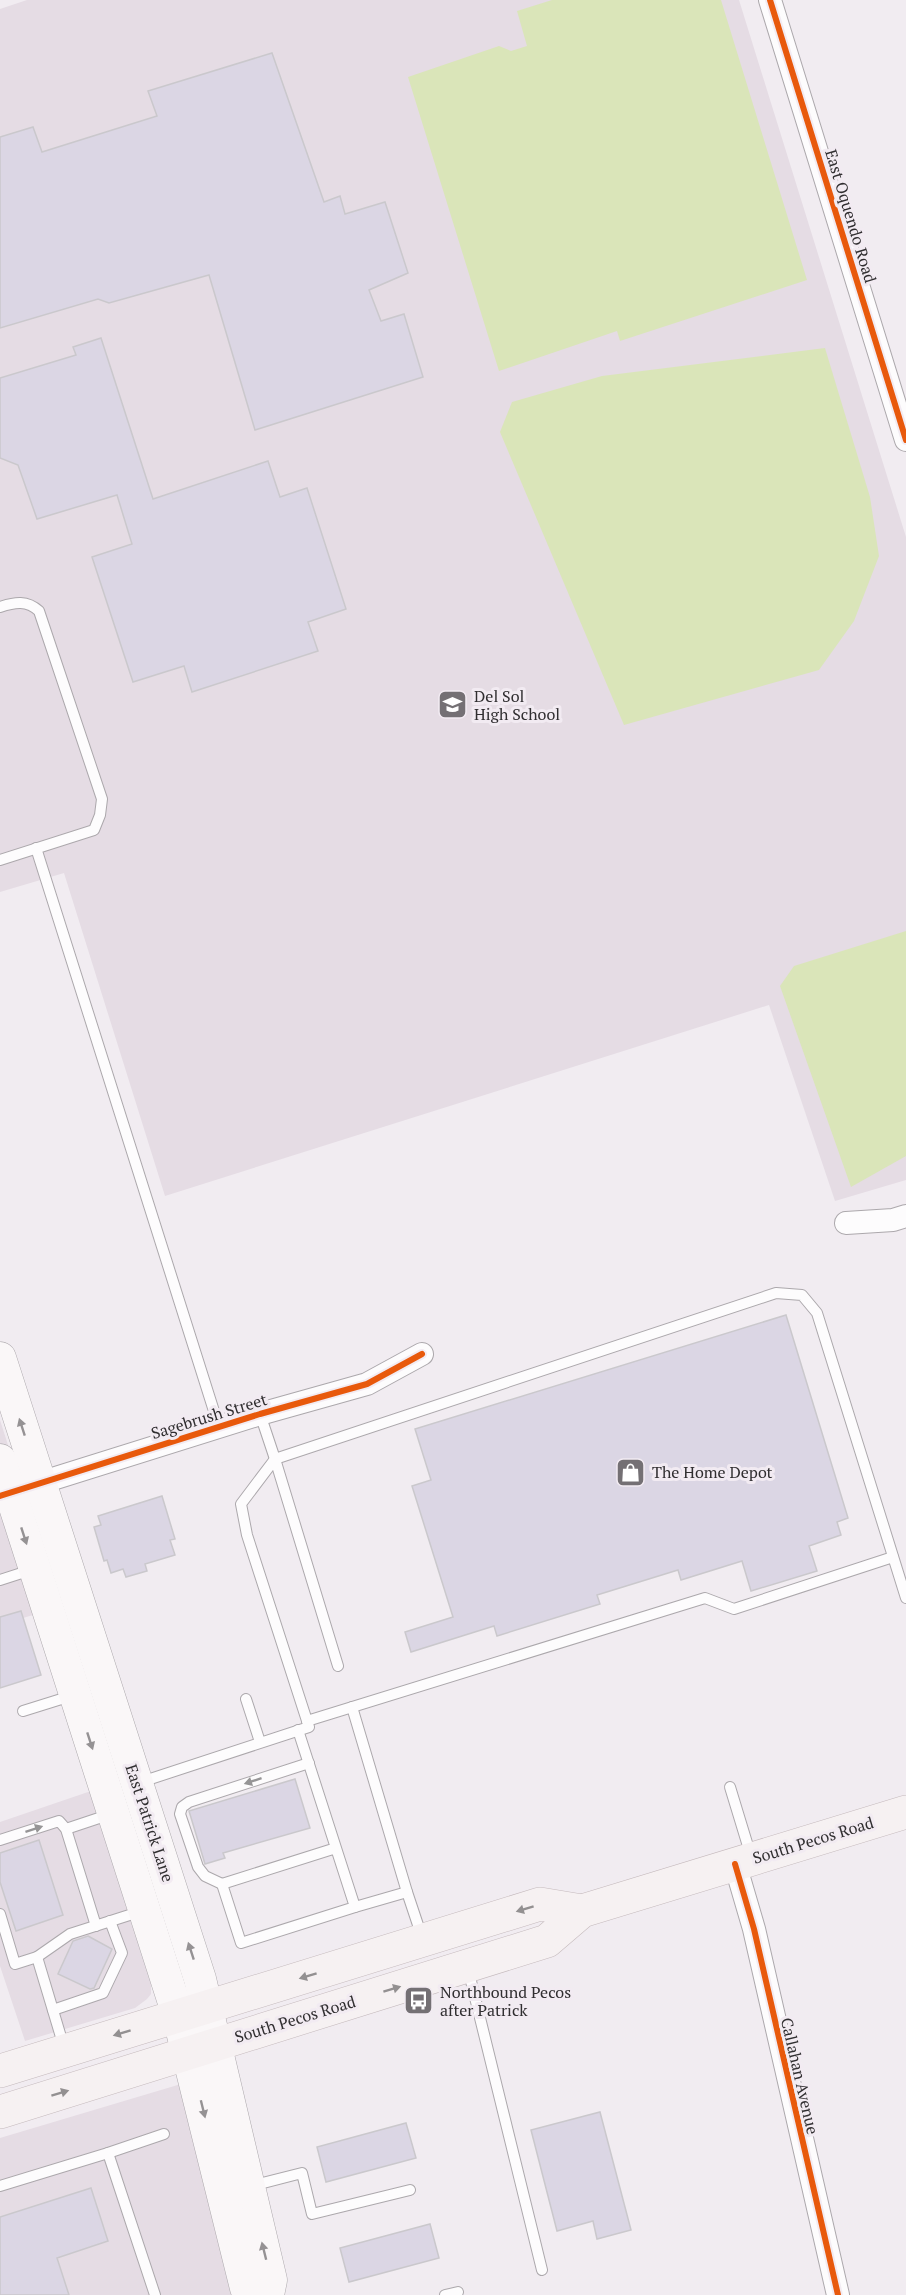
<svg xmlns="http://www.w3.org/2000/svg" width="906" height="2295" viewBox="0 0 906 2295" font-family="'PT Serif',serif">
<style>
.built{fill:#e5dce4}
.green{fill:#dae5b9}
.building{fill:#dbd6e4;stroke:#cac8cc;stroke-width:1.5}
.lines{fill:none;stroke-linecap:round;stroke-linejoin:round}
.service-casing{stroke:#aca8ac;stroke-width:12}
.minor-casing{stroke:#aca8ac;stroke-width:24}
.secondary-casing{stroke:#aca8ac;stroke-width:33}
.primary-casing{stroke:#c5babd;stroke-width:34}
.service{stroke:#fdfcfd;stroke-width:10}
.minor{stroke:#fdfcfd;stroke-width:22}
.secondary{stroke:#faf7f8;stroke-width:32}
.primary{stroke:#f6f1f2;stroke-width:33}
.cycleway-casing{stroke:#f2ebf2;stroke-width:10}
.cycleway{stroke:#e8590c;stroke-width:6}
.oneway{fill:#959294}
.oneway2{fill:#969596}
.oneway3{fill:#939091}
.labels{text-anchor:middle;stroke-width:6;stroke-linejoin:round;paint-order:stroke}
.street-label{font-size:16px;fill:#302e30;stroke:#f2ebf2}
.poi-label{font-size:16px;fill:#302e30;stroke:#f2ebf2;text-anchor:start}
</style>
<rect width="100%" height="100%" fill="#f1ecf1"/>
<!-- built -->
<g class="built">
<path d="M27 0H739L906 537V1180L835 1201 769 1005 165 1196 64 873 0 892V9Z"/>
<path d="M0 1420 22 1489 33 1615 0 1625Z"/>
<path d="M91 1791 151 1976V1994L147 1999 135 2008 25 2041 0 1966V1822Z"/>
<path d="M181 2084 231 2295H0V2138Z"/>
</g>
<!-- green -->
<g class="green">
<path d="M552 0H721L807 280 620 341 617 331 499 371 408 77 499 46 511 51 527 46 517 11Z"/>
<path d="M825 348 870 497 879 556 854 621 819 670 624 725 500 432 512 402 602 376Z"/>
<path d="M906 931V1156L851 1187 780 986 794 966Z"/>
</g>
<!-- building -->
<g class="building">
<path d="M272 53 324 202 340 196 345 214 385 202 408 273 369 290 381 321 404 314 423 377 255 430 209 275 109 303 98 299 0 328V137L33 127 42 152 157 116 148 91Z"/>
<path d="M101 338 153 499 268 461 280 497 307 488 346 609 308 622 318 651 192 692 184 666 133 682 92 557 132 544 117 495 37 519 18 465 0 458V378L76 355 73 347Z"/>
<path d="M786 1315 848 1518 837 1522 841 1535 809 1546 817 1571 751 1591 742 1561 681 1580 678 1570 597 1595 600 1604 497 1636 494 1626 411 1652 405 1632 453 1617 412 1486 431 1480 415 1429Z"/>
<path d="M162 1496 175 1539 170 1540 175 1555 145 1564 147 1571 126 1577 123 1569 111 1573 107 1560 104 1561 94 1527 101 1525 98 1516Z"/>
<path d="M21 1611 41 1675 0 1688V1617Z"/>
<path d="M295 1779 310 1828 223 1853 225 1858 205 1864 189 1811Z"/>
<path d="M39 1840 63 1915 16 1931 0 1882V1853Z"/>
<path d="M88 1936 112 1949 94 1988 90 1989 58 1974 73 1941Z"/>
<path d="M600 2112 631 2230 597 2239 593 2221 557 2231 531 2130Z"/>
<path d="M406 2123 416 2158 326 2182 317 2147Z"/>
<path d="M91 2188 108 2241 57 2258 69 2295H0V2217Z"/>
<path d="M430 2224 439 2258 349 2282 340 2248Z"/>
</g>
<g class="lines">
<defs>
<g id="service">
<path d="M0 607C15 602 27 600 39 611L102 799 100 815 94 830 0 860"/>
<path d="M36 848 219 1427"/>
<path d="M260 1414 275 1459 776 1293 802 1295 817 1313 906 1598"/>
<path d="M0 1580 31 1570"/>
<path d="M246 1699 260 1742"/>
<path d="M352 1707 407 1892 355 1907"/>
<path d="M23 1711 71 1696"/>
<path d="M307 1721 705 1598 734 1609 893 1557"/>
<path d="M298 1730C317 1789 336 1848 355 1907L241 1943 222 1884 336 1848"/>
<path d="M138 1783 309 1727 247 1535 241 1504 275 1459 338 1666"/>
<path d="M730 1787 751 1856"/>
<path d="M66 1829 111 1814"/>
<path d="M0 1840 59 1821 66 1829 96 1926"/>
<path d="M222 1884 205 1876 198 1867 180 1814 182 1807 189 1802 309 1763"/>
<path d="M407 1892 422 1937"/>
<path d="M0 1914 15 1964 37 1957"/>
<path d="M468 1969 542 2270"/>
<path d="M53 2010 103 1993 122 1953 110 1921"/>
<path d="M64 2047 37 1957 70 1934 142 1911"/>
<path d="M108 2153 164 2134"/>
<path d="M0 2186 108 2153 155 2295"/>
<path d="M251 2186 302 2173 312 2214 410 2190"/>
<path d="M445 2295 458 2292"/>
</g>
<g id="minor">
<path d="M770 0 906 440"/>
<path d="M846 1223 893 1220 906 1216"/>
<path d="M27 1487 260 1414 367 1384 422 1354"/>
<path d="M735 1864 754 1929 838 2295"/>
</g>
<g id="secondary">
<path d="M0 1358 200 1979 271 2280 268 2295"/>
<path d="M0 1460 178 2015 246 2288 250 2295"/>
</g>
<g id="primary">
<path d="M0 2071 540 1904 582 1911"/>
<path d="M0 2112 547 1941 582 1911 906 1812"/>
</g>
</defs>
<!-- service casing -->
<use href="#service" class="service-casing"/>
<!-- minor casing -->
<use href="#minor" class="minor-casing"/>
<!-- secondary casing -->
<use href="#secondary" class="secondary-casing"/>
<!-- primary casing -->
<use href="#primary" class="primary-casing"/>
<!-- service -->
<use href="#service" class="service"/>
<!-- minor -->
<use href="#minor" class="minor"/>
<!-- secondary -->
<use href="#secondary" class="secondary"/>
<!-- primary -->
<use href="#primary" class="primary"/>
<defs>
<g id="cycleway">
<path d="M770 0 906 440"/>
<path d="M0 1496 260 1414 367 1384 422 1354"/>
<path d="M735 1864 754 1929 838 2295"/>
</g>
</defs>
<!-- cycleway casing -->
<use href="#cycleway" class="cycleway-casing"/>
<!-- cycleway -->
<use href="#cycleway" class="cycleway"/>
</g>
<!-- one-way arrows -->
<defs><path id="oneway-solid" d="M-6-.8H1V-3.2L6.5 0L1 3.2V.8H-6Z" transform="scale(1.5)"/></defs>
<g class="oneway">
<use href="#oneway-solid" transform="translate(22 1427) rotate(-108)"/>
<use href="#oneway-solid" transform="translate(24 1536) rotate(72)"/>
<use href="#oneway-solid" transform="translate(90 1741) rotate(72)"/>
<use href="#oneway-solid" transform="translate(191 1951) rotate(-108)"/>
<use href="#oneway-solid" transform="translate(203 2109) rotate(76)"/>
<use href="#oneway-solid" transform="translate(264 2251) rotate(-104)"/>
</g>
<g class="oneway2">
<use href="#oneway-solid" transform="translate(253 1781) rotate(162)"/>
<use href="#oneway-solid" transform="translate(34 1829) rotate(-18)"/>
</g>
<g class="oneway3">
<use href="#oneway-solid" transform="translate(525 1909) rotate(163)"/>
<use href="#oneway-solid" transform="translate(308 1976) rotate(163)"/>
<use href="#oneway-solid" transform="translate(392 1989) rotate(-17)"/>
<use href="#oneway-solid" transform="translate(122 2033) rotate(163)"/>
<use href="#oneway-solid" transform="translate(60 2093) rotate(-17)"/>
</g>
<!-- icons -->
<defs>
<symbol id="school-square" viewBox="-11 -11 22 22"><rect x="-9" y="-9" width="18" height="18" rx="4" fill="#747074" stroke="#f2ebf2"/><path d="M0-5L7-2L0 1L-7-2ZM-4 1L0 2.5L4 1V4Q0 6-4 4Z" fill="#fff"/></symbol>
<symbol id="shop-square" viewBox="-11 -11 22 22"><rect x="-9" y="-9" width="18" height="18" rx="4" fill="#747074" stroke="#f2ebf2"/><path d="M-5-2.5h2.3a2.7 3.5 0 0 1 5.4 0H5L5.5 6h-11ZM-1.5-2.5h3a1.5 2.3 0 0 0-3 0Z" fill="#fff"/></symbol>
<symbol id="bus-square" viewBox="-11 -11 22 22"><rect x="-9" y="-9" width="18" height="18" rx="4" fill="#747074" stroke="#f2ebf2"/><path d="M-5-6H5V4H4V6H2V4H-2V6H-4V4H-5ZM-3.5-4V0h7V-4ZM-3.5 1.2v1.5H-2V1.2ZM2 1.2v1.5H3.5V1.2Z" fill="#fff"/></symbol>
</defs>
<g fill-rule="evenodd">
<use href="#school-square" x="436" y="688" width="33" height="33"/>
<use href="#shop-square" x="614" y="1456" width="33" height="33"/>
<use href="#bus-square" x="402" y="1984" width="33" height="33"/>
</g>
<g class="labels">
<!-- street labels -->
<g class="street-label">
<text transform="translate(851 216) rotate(73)" y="6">East Oquendo Road</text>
<text transform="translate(209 1416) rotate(-17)" y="6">Sagebrush Street</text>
<text transform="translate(150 1823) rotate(72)" y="6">East Patrick Lane</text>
<text transform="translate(813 1840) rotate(-17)" y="6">South Pecos Road</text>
<text transform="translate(295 2019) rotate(-17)" y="6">South Pecos Road</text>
<text transform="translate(800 2076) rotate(77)" y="6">Callahan Avenue</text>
</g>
<!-- poi labels -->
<g class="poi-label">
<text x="474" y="702">Del Sol<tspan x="474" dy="18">High School</tspan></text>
<text x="652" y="1478">The Home Depot</text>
<text x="440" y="1998">Northbound Pecos<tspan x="440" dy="18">after Patrick</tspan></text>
</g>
</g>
</svg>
